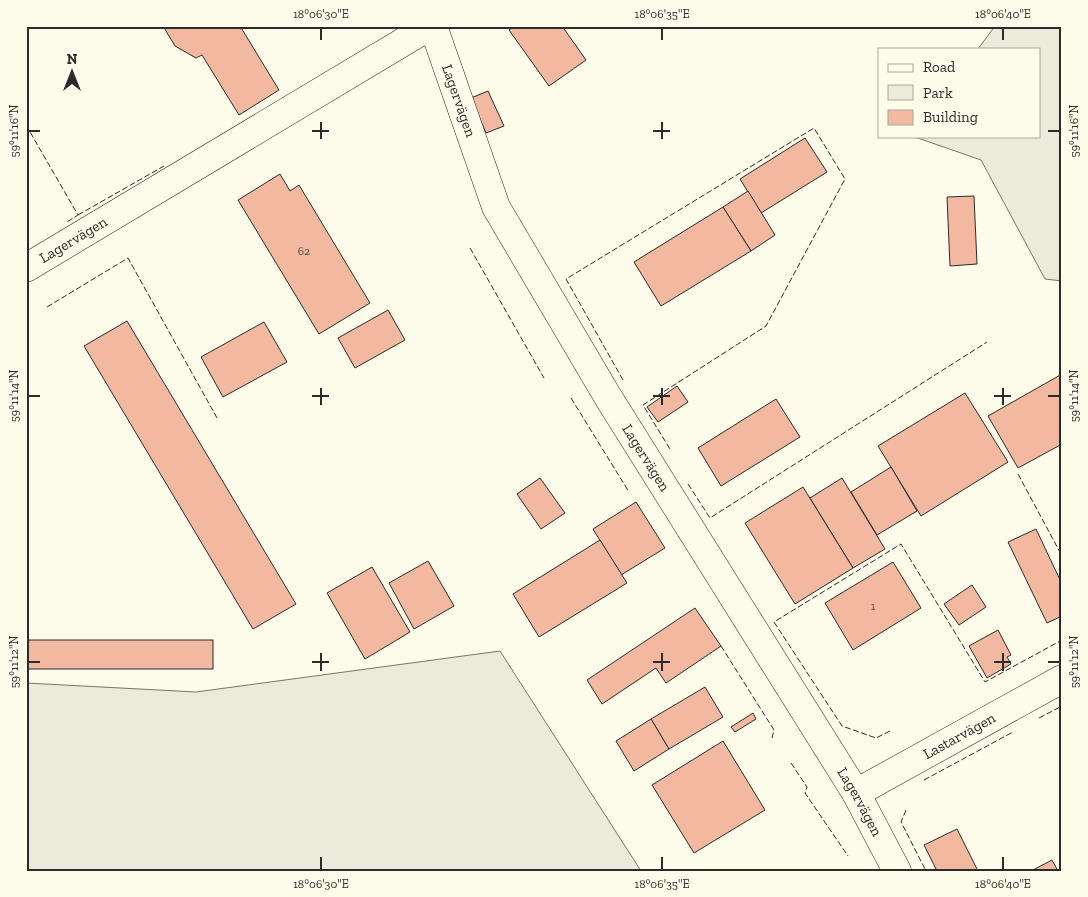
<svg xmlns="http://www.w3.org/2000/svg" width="1088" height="897" viewBox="0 0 1088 897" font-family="'Zilla Slab',serif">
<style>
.green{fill:#ecebdb;stroke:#74746e}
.building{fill:#f2b8a0;stroke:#2b2b2b}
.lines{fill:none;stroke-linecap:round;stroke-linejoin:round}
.minor-casing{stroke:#2b2b2b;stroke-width:29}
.minor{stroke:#fdfbea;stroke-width:28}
.fence{stroke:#2b2b2b;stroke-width:1;stroke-dasharray:6 2.5;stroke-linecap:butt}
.ticks{fill:none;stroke:#2b2b2b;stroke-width:2}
.labels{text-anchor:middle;stroke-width:4;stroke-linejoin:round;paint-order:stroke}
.number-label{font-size:12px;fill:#5d4e48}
.street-label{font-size:15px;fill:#2b2b2b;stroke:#fdfbea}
.neatline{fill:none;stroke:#2b2b2b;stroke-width:2}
.ticks-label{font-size:12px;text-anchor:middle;fill:#2b2b2b}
</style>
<rect width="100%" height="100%" fill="#fdfbea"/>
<!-- green -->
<g class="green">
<path d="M995 26H1062V281L1045 279 981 160 912 136H1039V49H978Z"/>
<path d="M500 651 641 871H26V683L196 692Z"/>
</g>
<!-- building -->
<g class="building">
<path d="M163 26H240L279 90 239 115 202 55 196 58 175 46Z"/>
<path d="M514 26H562L586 60 549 86 509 30Z"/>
<path d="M488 91 504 126 486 133 471 98Z"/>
<path d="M805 138 827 172 761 213 740 179Z"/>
<path d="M280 174 290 191 299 185 370 303 319 334 238 200Z"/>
<path d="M748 191 775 235 751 251 723 207Z"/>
<path d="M974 196 977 264 950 266 947 197Z"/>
<path d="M723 207 751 251 661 306 634 262Z"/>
<path d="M388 310 405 340 355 368 338 338Z"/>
<path d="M127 321 296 604 253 629 84 346Z"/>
<path d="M264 322 287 362 223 397 201 357Z"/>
<path d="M1062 374V444L1018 468 988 416Z"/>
<path d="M677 386 688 402 658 422 647 407Z"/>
<path d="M965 393 1008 462 921 516 878 446Z"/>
<path d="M776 399 800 437 721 486 698 448Z"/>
<path d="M891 467 917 511 877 535 851 492Z"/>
<path d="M540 478 565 513 541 529 517 494Z"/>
<path d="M842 478 885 549 853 568 810 498Z"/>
<path d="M803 487 853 568 795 604 745 523Z"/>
<path d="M636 502 665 548 621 575 593 529Z"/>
<path d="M1036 529 1062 584V616L1047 623 1008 542Z"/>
<path d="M600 540 627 583 539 637 513 594Z"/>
<path d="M428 561 454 606 414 629 389 583Z"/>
<path d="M893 562 921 608 853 650 825 603Z"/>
<path d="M372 567 410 632 365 659 327 593Z"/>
<path d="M972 585 986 607 959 625 944 604Z"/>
<path d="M695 608 721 646 666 683 656 668 602 704 587 680Z"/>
<path d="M998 630 1011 655 1007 657 1011 664 987 678 969 646Z"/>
<rect x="26" y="640" width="187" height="29"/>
<path d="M705 687 723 717 669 749 651 719Z"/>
<path d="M753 713 756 719 735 732 731 727Z"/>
<path d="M651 719 669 749 634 771 616 741Z"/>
<path d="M723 741 765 810 694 853 652 785Z"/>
<path d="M957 829 978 871H937L924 845Z"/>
<path d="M1052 860 1058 871H1031Z"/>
</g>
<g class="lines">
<defs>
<g id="minor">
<path id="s1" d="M433 26 496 207 608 397 856 793 897 871"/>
<path id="s2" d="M26 268 430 26"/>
<path id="s3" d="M856 793 1062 679"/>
</g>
</defs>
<!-- minor casing -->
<use href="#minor" class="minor-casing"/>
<!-- minor -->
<use href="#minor" class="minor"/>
<!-- fence -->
<g class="fence">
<path d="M26 125 78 215 67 222"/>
<path d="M78 215 164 166"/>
<path d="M470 248 544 378"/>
<path d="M47 307 128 258 217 418"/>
<path d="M623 380 566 279 814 128 845 179 766 326 643 405 670 449"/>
<path d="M571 398 629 492"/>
<path d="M1018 474 1062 556"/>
<path d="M688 484 710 518 987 342"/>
<path d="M721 646 774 730 772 738"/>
<path d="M1039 718 1062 706"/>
<path d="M890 731 876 738 842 726 774 622 901 544 985 682 1062 640"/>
<path d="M791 763 807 787 805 793 848 856"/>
<path d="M924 780 1013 732"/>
<path d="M906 810 901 822 926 871"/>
</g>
</g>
<!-- ticks -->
<path class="ticks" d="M321 28V40M662 28V40M1003 28V40M321 122V139M662 122V139M28 131H40M312 131H329M653 131H670M1048 131H1060M321 388V405M662 388V405M1003 388V405M28 396H40M312 396H329M653 396H670M994 396H1011M1048 396H1060M321 653V671M662 653V671M1003 653V671M28 662H40M312 662H329M653 662H670M994 662H1011M1048 662H1060M321 857V870M662 857V870M1003 857V870"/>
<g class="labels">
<!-- number labels -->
<g class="number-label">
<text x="304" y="255">62</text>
<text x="873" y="610">1</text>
</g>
<!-- street labels -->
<g class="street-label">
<text dy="5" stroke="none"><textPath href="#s1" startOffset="79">Lagervägen</textPath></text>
<text dy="5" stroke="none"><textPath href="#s2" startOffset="55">Lagervägen</textPath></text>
<text dy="5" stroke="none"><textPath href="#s1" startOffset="484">Lagervägen</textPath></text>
<text dy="5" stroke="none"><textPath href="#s3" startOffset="118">Lastarvägen</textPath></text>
<text dy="5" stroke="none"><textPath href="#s1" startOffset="889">Lagervägen</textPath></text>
</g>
</g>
<!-- border -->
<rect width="1088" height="897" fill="none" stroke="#fdfbea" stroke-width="55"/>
<!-- legend -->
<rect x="878" y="48" width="162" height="90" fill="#fdfbea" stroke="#a9a89e"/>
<rect x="888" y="64" width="25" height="8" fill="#fdfbea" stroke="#a9a89e"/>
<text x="923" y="72" font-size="15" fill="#2b2b2b">Road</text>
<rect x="888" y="85" width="25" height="15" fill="#ecebdb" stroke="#a9a89e"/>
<text x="923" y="98" font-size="15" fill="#2b2b2b">Park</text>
<rect x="888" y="110" width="25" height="15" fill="#f2b8a0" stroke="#a9a89e"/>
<text x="923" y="122" font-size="15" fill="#2b2b2b">Building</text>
<!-- north arrow -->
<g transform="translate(72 72)" stroke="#fdfbea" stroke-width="4" paint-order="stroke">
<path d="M0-4L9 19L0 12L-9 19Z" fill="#2b2b2b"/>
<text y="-8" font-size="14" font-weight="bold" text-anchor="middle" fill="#2b2b2b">N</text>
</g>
<rect x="28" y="28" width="1032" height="842" class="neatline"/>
<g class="ticks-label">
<text x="321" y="18">18°06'30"E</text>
<text x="662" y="18">18°06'35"E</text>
<text x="1003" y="18">18°06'40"E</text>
<text transform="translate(14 131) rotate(-90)" y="4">59°11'16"N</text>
<text transform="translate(1074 131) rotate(-90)" y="4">59°11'16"N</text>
<text transform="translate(14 396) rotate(-90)" y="4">59°11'14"N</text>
<text transform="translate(1074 396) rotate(-90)" y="4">59°11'14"N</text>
<text transform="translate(14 662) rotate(-90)" y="4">59°11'12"N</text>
<text transform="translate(1074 662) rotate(-90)" y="4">59°11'12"N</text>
<text x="321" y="888">18°06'30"E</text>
<text x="662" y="888">18°06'35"E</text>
<text x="1003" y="888">18°06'40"E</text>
</g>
</svg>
